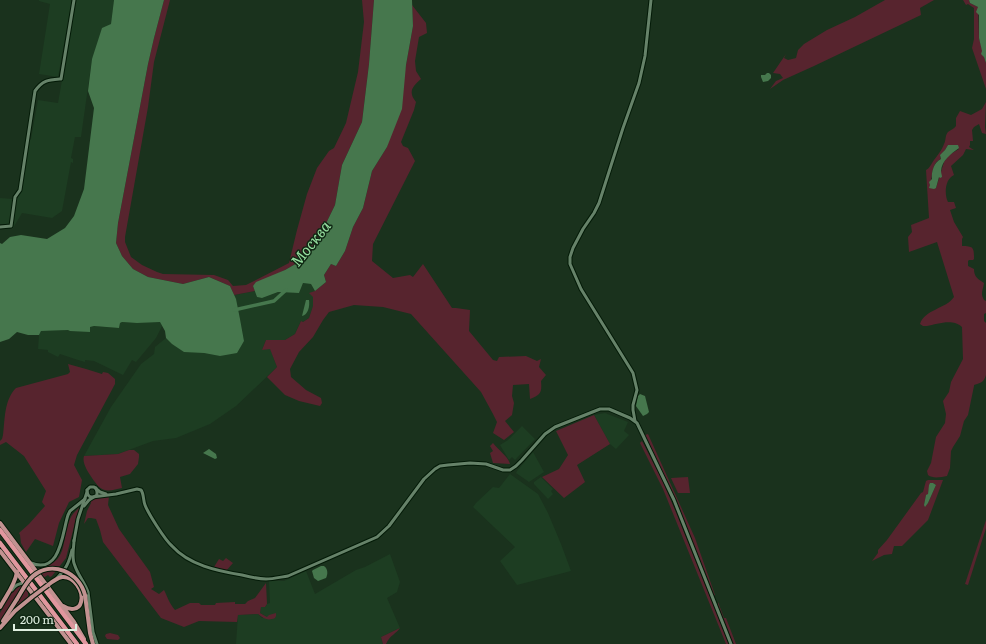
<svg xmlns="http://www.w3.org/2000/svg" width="986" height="644" viewBox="0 0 986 644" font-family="Literata,serif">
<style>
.built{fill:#1d3d22}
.green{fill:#57242e;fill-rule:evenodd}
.water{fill:#46774d}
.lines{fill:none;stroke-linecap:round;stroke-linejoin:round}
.river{stroke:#46774d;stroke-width:3.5}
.tertiary-casing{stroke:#031a07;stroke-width:5}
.primary-casing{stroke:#031a07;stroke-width:6}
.trunk-casing{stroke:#031a07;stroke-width:6}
.tertiary{stroke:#668269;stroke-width:3}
.primary{stroke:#c29291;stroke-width:4}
.trunk{stroke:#e0979e;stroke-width:4.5}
.primary-bridge-casing{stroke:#031a07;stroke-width:6;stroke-linecap:butt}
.primary-bridge{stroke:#c29291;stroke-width:4}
.labels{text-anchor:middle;stroke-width:3;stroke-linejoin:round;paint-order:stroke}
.water-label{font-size:15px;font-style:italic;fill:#98e0a1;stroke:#102814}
</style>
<rect width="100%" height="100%" fill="#1a321d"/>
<!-- built -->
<g class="built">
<path d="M39 0H72L58 77 39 74 50 4 39 1Z"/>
<path d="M76 0H114L111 24 92 59 81 137H75L71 158 73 159V163L71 162 62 211 52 218 22 213 13 228H11L16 201 20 191 29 141 31 139 38 100 58 103Z"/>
<path d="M0 198 13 199 10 224H0Z"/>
<path d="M303 283 311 284 315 291 313 297V307L309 318 303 322 301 321 295 334 285 340H266L262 350 270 348 277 367 236 406 210 424 176 438 153 441 118 454 84 456 111 407 141 364 154 354 155 347 166 338 172 344 204 353 220 356 244 341 240 319 234 295 255 291 257 297 262 298 278 292 299 293Z"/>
<path d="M160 321 162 326 156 338 136 362 132 360 123 375 94 361 85 360V362L78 360 60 354 58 357 48 352V350L38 349 39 335 41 331 64 330 94 326 119 328 120 323 122 322 137 323Z"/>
<path d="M605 413 628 422 624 431 629 435 616 449 610 444 594 415Z"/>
<path d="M522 426 535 439 515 460 512 457 509 460 500 445 508 440Z"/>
<path d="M533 452 544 472 529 482 516 473 517 471Z"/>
<path d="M510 474 538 494 548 513 561 544 571 571 517 585 500 561 515 547 473 507 476 503 493 487 499 488Z"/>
<path d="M541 477 553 489 551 491 553 494 548 499 534 484V482Z"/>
<path d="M390 554 400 582 397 592 387 598 400 628 381 637 383 644H236L238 615 258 614 262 618 267 617 260 613 261 607H265L267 604 270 603 269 581H284L306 571 315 594 356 570 365 567Z"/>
</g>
<!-- green -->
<g class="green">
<path d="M164 0H170L154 62 148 107 125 237V242L131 257 142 265 157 272 163 274 214 275 228 280 233 286 246 285 289 263 297 230 307 194 317 168 329 151 334 148 346 123 358 72 364 22 362 0H374L369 64 362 122 342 165 335 205 315 246 306 258 285 270 253 286 255 291 234 295 230 286 209 277 183 284 148 277 133 269 122 256 116 243 118 223 148 64 154 38Z"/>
<path d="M885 0H934L920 8 921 15 814 66 783 80 770 89 776 81 783 78 780 74 773 73 786 54 784 58 788 60 796 58 798 50 804 44 827 30 855 17Z"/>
<path d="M963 0H969L970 3 978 7 979 38 986 63V89L972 48 974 39V8L968 4 966 5Z"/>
<path d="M412 5 426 23 427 33 419 37 415 61 416 71 421 79C412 87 408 92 416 102L414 110 401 142 403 146 408 148 415 161 373 244 372 261 393 278 410 275 413 277 423 264 452 308H456L470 310 469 331 493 360 497 361 499 357 526 356 537 361 541 359 539 367 546 375 541 381C542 392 541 395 530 399L529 384 513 385 512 396 514 403 512 415 505 421 514 432 504 440 493 433 497 422 493 414 481 392 411 314 383 307 354 305 329 312 323 320 313 337 299 352 290 369 291 377 306 390 321 398 322 403 320 406 299 401 285 395 267 377 277 367 270 349 262 350 266 340H285L295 334 301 321 303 322 309 318 313 306V297L309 293 315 291 326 282 324 275 331 264 336 266 345 251 353 227 363 208 372 171 387 147 406 65 413 26Z"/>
<path d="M986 102 985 127 986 134 982 133 979 124 974 127 972 130 973 141H970V145L969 147 974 150 966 149 963 155 951 166 954 175C945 179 944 194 948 202H954L956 208 950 210 954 222 963 237 962 239V246C974 246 974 248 974 259L973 260H969L968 261V266L974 269C974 277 978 279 984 283 983 291 980 293 984 300L986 301V313L984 314V321L986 323V375C984 382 981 383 974 385V386L968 415 964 421 960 436 953 447 951 451 950 468 947 476C941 477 933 479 928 475L927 471 931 463 936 437 945 423 946 414 943 401 949 392 951 382 963 359 962 327C953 318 937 324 927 326H923L920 324C925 309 946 309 954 297L937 242 909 252 908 237 912 232 911 225 929 218 926 170C930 168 931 164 934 160 937 156 942 150 944 144 946 141 945 135 948 132 950 130 954 129 956 126V118L960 111 971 115 982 109ZM948 145H953L959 149 949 155 944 162 936 188 930 185C933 176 931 163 941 159L940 156 945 150Z"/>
<path d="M68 364 86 369 102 374 103 372 108 373 115 379V384L77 455 74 465 82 480 79 497 69 502 59 523 53 546 35 539 26 552 21 543 20 535 19 533 29 524 45 506 42 502 46 491 24 456 6 442 0 445V441L2 439 3 435C5 419 4 400 16 388L68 374 70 372Z"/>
<path d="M594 415 610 444 577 465 585 482 564 498 542 477 559 469 568 455 556 431Z"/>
<path d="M648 434 695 538 715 595 713 596 677 503 645 435Z"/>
<path d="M642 441 662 480 675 510 729 644H726L663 489 640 443Z"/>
<path d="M493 443C498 450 508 456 510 464L493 463 490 453 493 451 490 446Z"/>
<path d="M129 450H134L139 454V457L138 464 130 474 120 477 122 488C113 490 105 493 98 486 93 479 81 465 84 456L118 454Z"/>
<path d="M688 477 690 493H678L671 478Z"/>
<path d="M928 480H943L928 520 902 546H894L892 554 884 555 872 561 878 553V550L887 540 921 493 923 492 926 481ZM930 483H933L936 485 928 503 924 505 926 495H928V494Z"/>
<path d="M103 496H109L108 505 119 529 150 572 154 587 151 589 159 594 164 590C168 598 169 603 175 610L190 603H199L201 605H215L216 603 235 602V604H245L248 601 255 598 266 583 267 604 265 607H261L260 613 267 617 269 615 276 613V616L275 618C268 621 264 619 258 614L238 615 237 622 199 621 184 627 161 618 103 542 100 530 96 519 91 518H88L84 524 87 511 91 503 90 500 95 498Z"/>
<path d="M80 507 81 508 77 515 66 558 52 576 50 577 48 575 43 578 37 570V569C70 562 60 543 70 519 72 514 76 511 80 507Z"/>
<path d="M986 520V528L968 585 965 584Z"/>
<path d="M226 558 233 563 226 571 214 567 219 559 223 561Z"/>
<path d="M19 585 25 587 28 592V597L14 608 20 598 17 596 0 623V613L14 589 16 587Z"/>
<path d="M718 602 724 618H726L736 644H733L718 607Z"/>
<path d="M400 628C396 634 390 635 386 644H383L381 637Z"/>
<path d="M110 633 118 635 120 638 118 640 107 639 105 636 106 634Z"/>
</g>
<!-- water -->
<g class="water">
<path d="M114 0H164L154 38 148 64 118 223 116 243 122 256 133 269 148 277 183 284 209 277 230 286 236 299 240 319 244 341 237 353 220 356 204 353 184 352 172 344 166 338 165 331 160 322 137 323 122 322 120 323 119 328 94 326 90 327V332L70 331 68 330 41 331 39 335H28L17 332 9 339 0 342V243L2 244 10 237 21 235 47 239 65 228 74 216 84 189 94 108 88 91 92 59 102 28 111 24Z"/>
<path d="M374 0H412L413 26 406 65 402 109 387 147 372 171 363 208 353 227 345 251 336 266 331 264 324 275 326 282 315 291 311 284 303 283 299 293 278 292 262 298 257 297 253 286 256 282 285 270 306 258 315 246 335 205 342 165 362 122 369 64Z"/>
<path d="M969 0H986V63L984 57 981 54 982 51 979 38V15L976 12 978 7 970 3Z"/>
<path d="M767 73H769L771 75V78L768 81 763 82 761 77V75H765Z"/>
<path d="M948 145H958L959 148C951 154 942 160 941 171 941 173 942 175 942 177L940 178 939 177 936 188 934 189 929 188 930 185 929 182 932 179C931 172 934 162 941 159L940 155 945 150Z"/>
<path d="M306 300H309C310 306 308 315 302 316Z"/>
<path d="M640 394 645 396 649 412 647 414 643 416 636 406 638 396Z"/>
<path d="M209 449 216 454 217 458 215 459 203 453Z"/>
<path d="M930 483H933L936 485 928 503 925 507 924 505 926 495 928 494 929 485Z"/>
<path d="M321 566H324C328 569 328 574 326 578L318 581 314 578 312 571 313 570Z"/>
</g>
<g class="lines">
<!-- river -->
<path class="river" d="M234 310 274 301 286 290"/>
<defs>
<g id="tertiary">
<path d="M0 227 11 226 15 197 20 190 35 91C43 80 48 80 61 79L74 0"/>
<path d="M635 421 633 410V405L637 390 633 373 581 289 570 264V257L573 248 583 229 594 213 599 203 623 128 639 83 645 56 651 0"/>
<path d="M87 490C87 494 88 497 92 497L116 494 137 489 141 490C144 494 143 500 145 505 148 513 165 540 172 546 189 565 217 571 242 575 250 577 258 579 266 579 273 579 281 577 288 576L377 537 389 526 424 479 435 469 440 466 448 465 470 463 486 464 503 470H510L516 466 522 460 545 434 555 427 600 409H609L630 418 637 423 674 500 731 644"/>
<path d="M87 490 90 487H94L100 492 106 494"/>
<path d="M84 506 89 500 97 495V492L96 488"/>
<path d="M74 540C74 548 71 558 75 566 78 575 85 583 88 592L93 632 97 644"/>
<path d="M74 541 78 519 87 492"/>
<path d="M31 563C61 575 62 533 68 515L70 511 85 499"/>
<path d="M57 578C66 569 69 563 72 550"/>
<path d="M12 590C15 585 19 583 25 583"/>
</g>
<g id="primary">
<path d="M0 523 74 622 84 639"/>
<path d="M0 551 71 644"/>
<path d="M48 585C53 581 57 578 62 577 74 576 84 591 81 602 79 611 69 610 63 606"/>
<path d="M85 595 90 633 93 644"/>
<path d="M0 607C6 596 15 585 17 572"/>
<path d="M3 621 17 599"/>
<path d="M0 628 15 611 32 597"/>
</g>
<g id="trunk">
<path d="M0 530 86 644"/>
<path d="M0 543 77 644"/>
</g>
</defs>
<!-- tertiary casing -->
<use href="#tertiary" class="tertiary-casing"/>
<!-- primary casing -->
<use href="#primary" class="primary-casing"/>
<!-- trunk casing -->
<use href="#trunk" class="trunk-casing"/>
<!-- tertiary -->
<use href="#tertiary" class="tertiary"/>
<!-- primary -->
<use href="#primary" class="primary"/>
<!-- trunk -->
<use href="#trunk" class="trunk"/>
<defs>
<g id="primary-bridge">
<path d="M32 597 48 585"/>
<path d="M17 599C22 591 26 582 33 576 52 560 79 572 85 595"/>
</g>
</defs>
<!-- primary-bridge casing -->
<use href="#primary-bridge" class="primary-bridge-casing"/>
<!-- primary-bridge -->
<use href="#primary-bridge" class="primary-bridge"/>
</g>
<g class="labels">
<!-- water labels -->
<g class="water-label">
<text transform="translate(311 244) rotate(-51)" y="5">Москва</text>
</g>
</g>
<!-- scale -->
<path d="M14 624v6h62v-6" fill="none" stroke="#e0f0e1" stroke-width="2"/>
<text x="20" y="624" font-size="12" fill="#e0f0e1" stroke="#102814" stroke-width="3" paint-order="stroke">200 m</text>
</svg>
